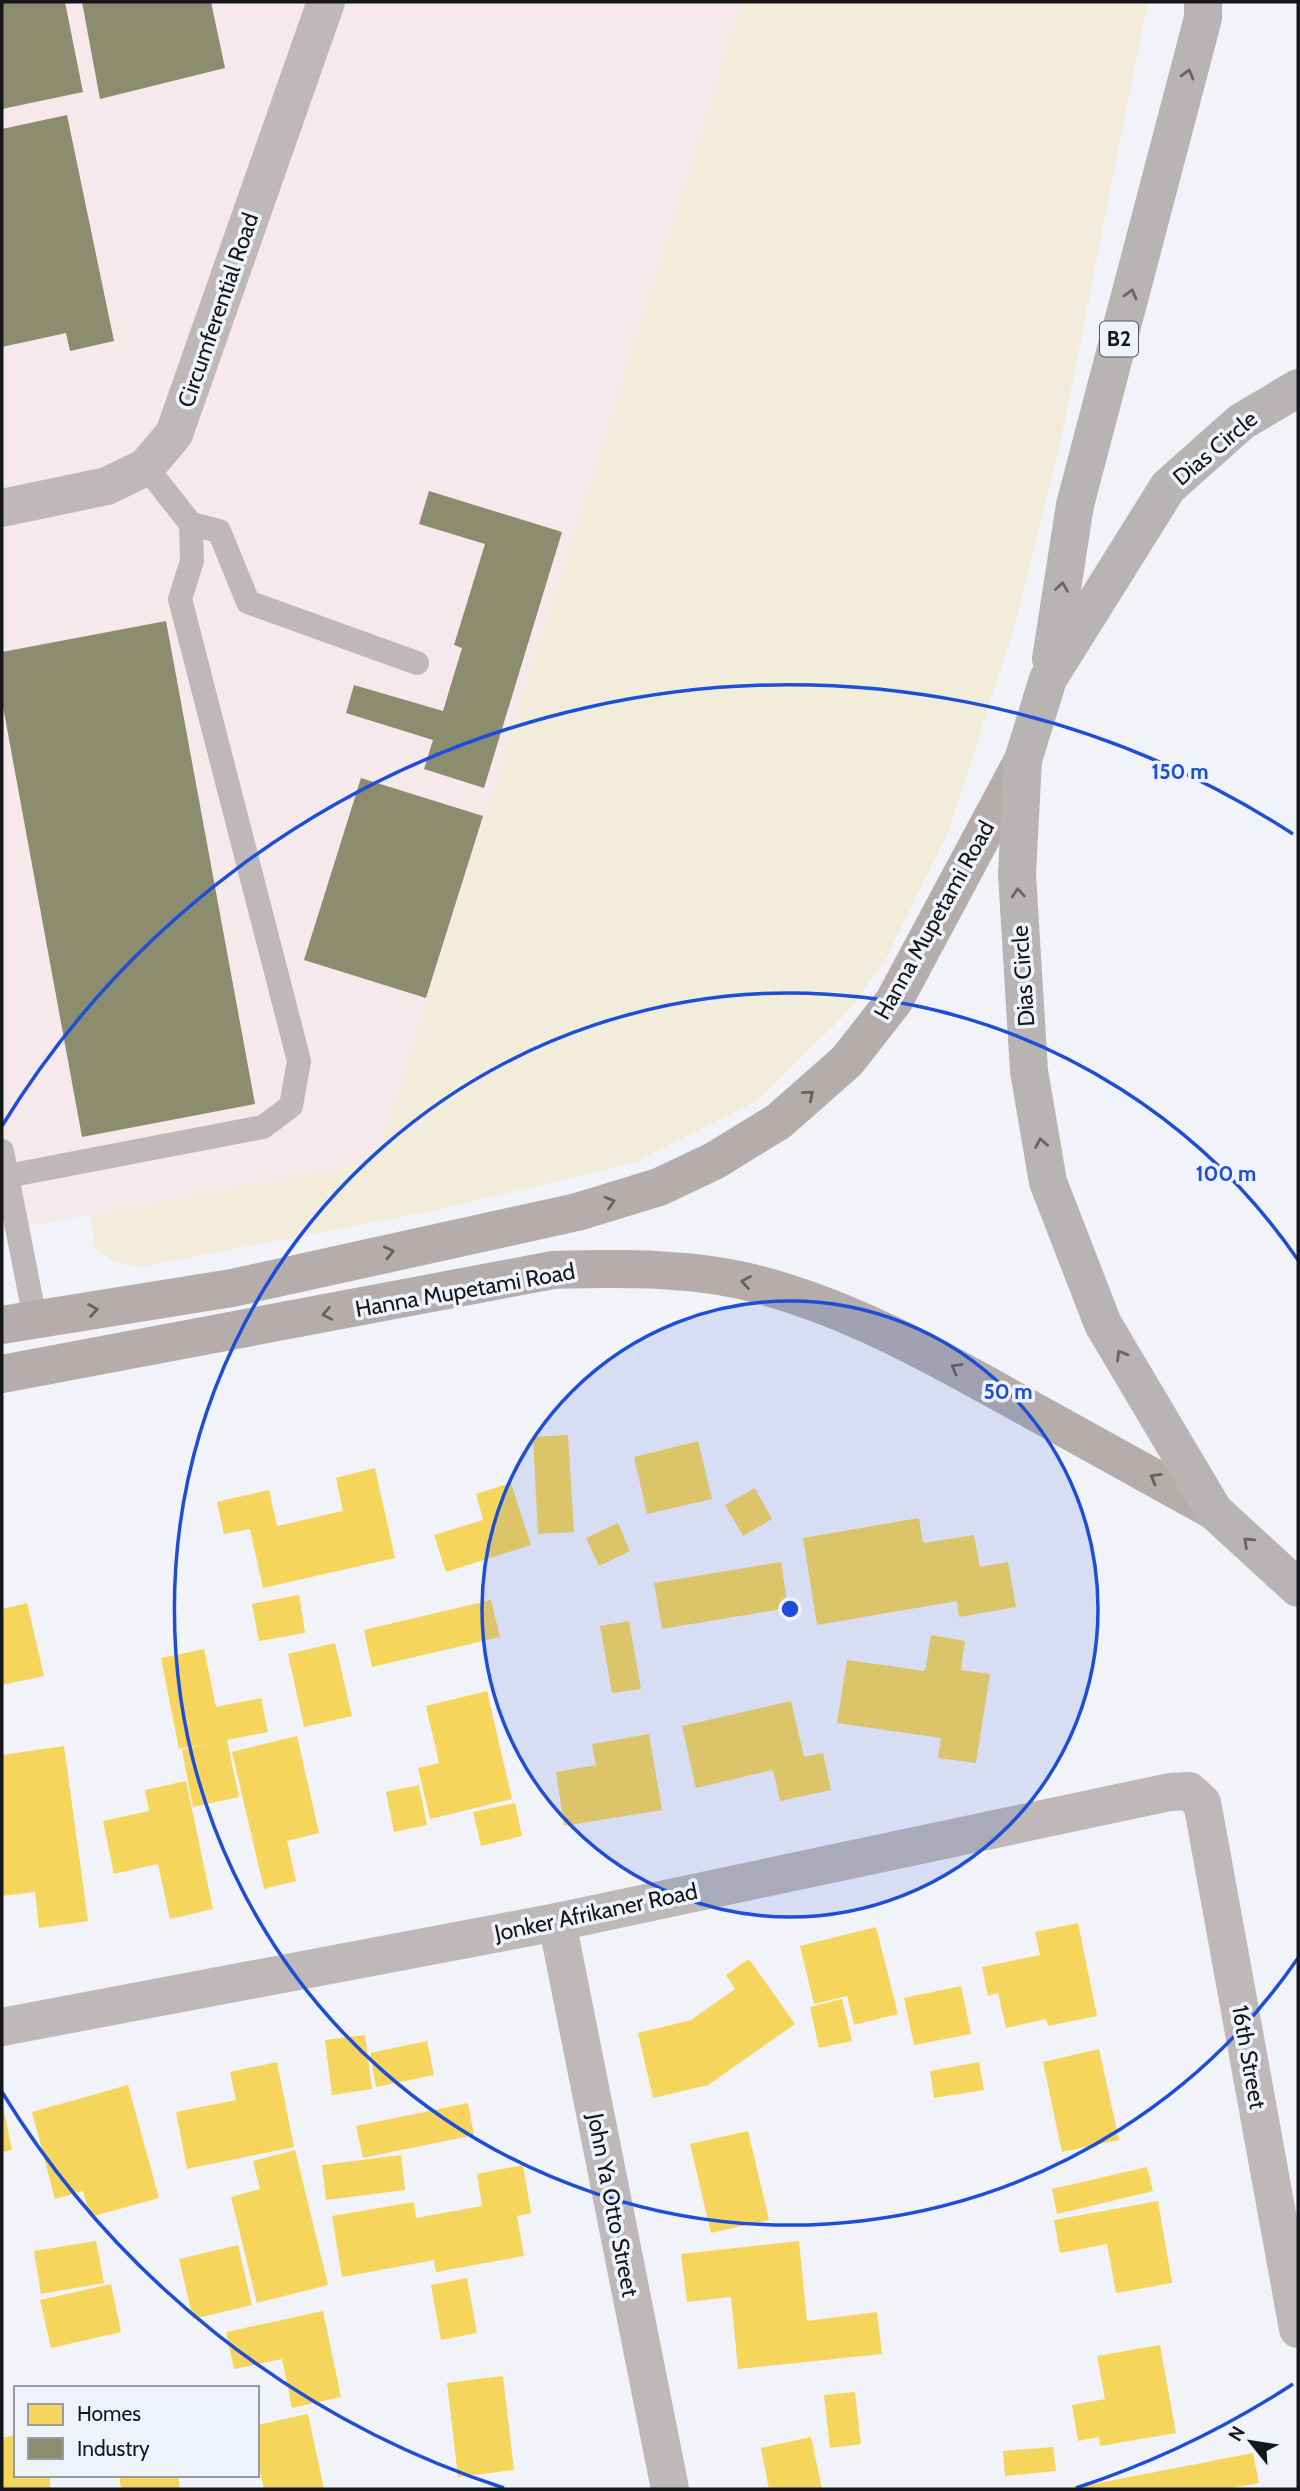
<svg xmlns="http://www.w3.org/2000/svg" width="1300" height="2491" viewBox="0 0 1300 2491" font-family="Cabin,sans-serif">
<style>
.industrial{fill:#f6e9eb}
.sand{fill:#f2eddb}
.homes{fill:#f6d55c}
.industry{fill:#8c8c6e}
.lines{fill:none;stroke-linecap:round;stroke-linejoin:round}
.service{stroke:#beb8b8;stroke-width:24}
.minor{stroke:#beb8b8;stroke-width:38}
.secondary{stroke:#b4adac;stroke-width:38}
.trunk{stroke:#b8b4b4;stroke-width:38}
.oneway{stroke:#676667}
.oneway2{stroke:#656263}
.ring{fill:none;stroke:#1d4ed8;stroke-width:3.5}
.labels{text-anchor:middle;stroke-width:7;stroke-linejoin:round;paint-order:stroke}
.shield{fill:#eef2fb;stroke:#57595e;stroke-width:2}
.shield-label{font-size:21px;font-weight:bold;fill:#16171a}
.street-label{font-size:23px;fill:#16171a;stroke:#eef2fb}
.centre{fill:#1d4ed8;stroke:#eef2fb;stroke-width:3.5}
.ring-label{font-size:21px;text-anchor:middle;font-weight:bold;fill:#1d4ed8;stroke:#eef2fb;stroke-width:7;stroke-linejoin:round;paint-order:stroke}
</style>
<rect width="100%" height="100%" fill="#f1f3f8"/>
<!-- industrial -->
<path class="industrial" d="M2 2H742L376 1162 2 1231Z"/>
<!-- sand -->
<path class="sand" d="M742 2H1148L1063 430 1017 619 949 830 885 961 847 1013 756 1102 636 1162 442 1209 141 1267 115 1262 95 1249 90 1215 376 1161Z"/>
<!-- homes -->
<g class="homes">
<path d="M568 1435 574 1532 538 1534 533 1437Z"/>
<path d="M698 1441 712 1499 647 1514 634 1457Z"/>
<path d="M375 1468 395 1558 263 1588 250 1529 224 1534 217 1502 269 1490 277 1526 343 1511 336 1478Z"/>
<path d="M511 1483 531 1545 446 1572 434 1535 483 1520 476 1494Z"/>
<path d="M755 1488 772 1519 743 1536 725 1505Z"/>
<path d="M919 1518 923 1543 974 1535 980 1567 1008 1562 1016 1607 959 1617 957 1601 817 1625 803 1538Z"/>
<path d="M618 1523 630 1551 599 1566 586 1538Z"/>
<path d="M781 1562 788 1608 662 1629 654 1583Z"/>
<path d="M299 1595 305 1633 259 1641 252 1604Z"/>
<path d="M491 1600 500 1637 372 1667 364 1630Z"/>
<path d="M27 1603 44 1676 2 1685V1609Z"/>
<path d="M629 1621 641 1689 612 1693 600 1626Z"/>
<path d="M931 1635 965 1641 961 1670 990 1674 976 1763 938 1758 941 1738 837 1723 847 1660 925 1671Z"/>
<path d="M335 1643 352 1716 304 1727 288 1654Z"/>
<path d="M204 1649 216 1707 261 1698 268 1732 227 1740 239 1797 193 1807 182 1750 206 1744 179 1749 161 1658Z"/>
<path d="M487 1691 512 1799 430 1819 418 1768 439 1763 426 1706Z"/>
<path d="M791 1701 804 1757 823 1753 831 1790 780 1801 773 1770 696 1788 682 1726Z"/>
<path d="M649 1734 662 1810 564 1826 556 1772 596 1765 592 1744Z"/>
<path d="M297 1736 319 1833 287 1841 296 1881 264 1889 232 1752Z"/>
<path d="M64 1746 88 1921 39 1928 35 1892 2 1896V1755Z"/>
<path d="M186 1781 213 1909 170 1919 158 1864 114 1874 103 1821 149 1811 145 1790Z"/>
<path d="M419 1785 427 1825 394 1832 386 1792Z"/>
<path d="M515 1803 522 1836 481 1846 473 1812Z"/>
<path d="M1078 1923 1097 2016 1048 2026 1046 2019 1006 2028 998 1993 988 1996 982 1967 1040 1955 1035 1932Z"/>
<path d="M876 1927 898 2014 854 2025 847 1996 814 2004 800 1946Z"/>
<path d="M749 1959 795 2024 708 2085 653 2098 638 2033 691 2020 735 1989 726 1975Z"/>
<path d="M961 1986 971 2034 914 2045 904 1998Z"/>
<path d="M842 1999 852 2041 819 2048 810 2007Z"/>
<path d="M365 2035 372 2089 332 2095 325 2040Z"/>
<path d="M427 2041 434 2075 376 2087 370 2053Z"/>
<path d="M1099 2049 1119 2140 1062 2152 1043 2062Z"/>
<path d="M277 2062 294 2147 187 2169 176 2112 236 2100 230 2072Z"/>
<path d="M979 2062 984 2090 934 2098 930 2071Z"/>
<path d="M128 2085 159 2198 90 2217 83 2191 55 2199 32 2112Z"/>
<path d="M2 2101 12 2150 2 2152Z"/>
<path d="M468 2103 474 2135 363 2158 356 2126Z"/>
<path d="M748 2131 769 2220 711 2233 690 2144Z"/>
<path d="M295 2150 328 2285 257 2303 231 2197 260 2189 253 2161Z"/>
<path d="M401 2155 405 2190 326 2200 322 2165Z"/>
<path d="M523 2165 531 2213 517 2216 524 2256 436 2272 434 2260 342 2277 332 2216 414 2202 416 2218 482 2206 477 2174Z"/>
<path d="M1147 2167 1153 2191 1057 2214 1052 2189Z"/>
<path d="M1158 2201 1172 2283 1116 2293 1107 2244 1060 2253 1054 2220Z"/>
<path d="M96 2241 104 2283 41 2294 34 2251Z"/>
<path d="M799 2241 807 2321 877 2312 882 2354 738 2369 731 2297 687 2302 681 2254Z"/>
<path d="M238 2245 252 2305 193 2319 179 2259Z"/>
<path d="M467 2278 477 2333 441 2340 431 2285Z"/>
<path d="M111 2284 121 2332 51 2348 40 2300Z"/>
<path d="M323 2311 341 2397 292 2408 282 2359 234 2369 226 2332Z"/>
<path d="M1160 2345 1176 2433 1100 2446 1099 2437 1078 2441 1072 2405 1105 2399 1097 2356Z"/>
<path d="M503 2376 514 2470 458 2477 447 2383Z"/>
<path d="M855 2392 861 2444 830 2448 824 2395Z"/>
<path d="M308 2414 324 2489H264L257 2458V2425Z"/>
<path d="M16 2435V2475H49L51 2489H2V2438Z"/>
<path d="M811 2437 822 2489H769L761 2448Z"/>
<path d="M1053 2447 1056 2471 1005 2476 1003 2451Z"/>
<path d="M1253 2453 1259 2483 1226 2489H1068Z"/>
<path d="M119 2475H178L180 2489H121Z"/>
</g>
<!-- industry -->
<g class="industry">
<path d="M2 2H65L83 92 2 109Z"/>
<path d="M82 2H211L225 68 100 99Z"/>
<path d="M67 115 114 341 70 351 66 333 2 347V129Z"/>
<path d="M429 491 562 532 484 788 424 769 433 740 346 713 354 685 443 711 462 648 454 645 485 544 419 524Z"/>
<path d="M166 621 255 1104 82 1137 2 701V652Z"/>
<path d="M361 778 483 816 426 998 304 960Z"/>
</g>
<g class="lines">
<!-- service -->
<g class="service">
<path d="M191 524 219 531 248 602 417 663"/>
<path d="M2 1151 35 1319"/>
<path d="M2 1177 263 1127 291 1106 299 1061 180 599 192 561 191 524 146 467"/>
</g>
<!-- minor -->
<g class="minor">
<path d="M2 508 107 486 146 467 174 434 326 2"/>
<path d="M557 1922 670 2489"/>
<path d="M2 2027 557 1922 1170 1792 1189 1791 1202 1803 1204 1813 1298 2329"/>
</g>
<!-- secondary -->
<g class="secondary">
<path d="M2 1325 232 1288 577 1212 659 1187 714 1161 779 1121 847 1061 894 1001 1023 760"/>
<path d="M2 1374 553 1270C622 1268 697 1267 764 1286 852 1310 931 1354 1010 1398 1078 1435 1146 1473 1214 1511"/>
</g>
<!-- trunk -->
<g class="trunk">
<path d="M1298 388 1241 422 1168 487 1048 679 1023 760 1017 874 1029 1071 1048 1182 1103 1324 1214 1511 1298 1588"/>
<path d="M1051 659 1075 505 1203 18V2"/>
</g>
</g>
<!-- one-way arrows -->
<defs><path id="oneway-chevron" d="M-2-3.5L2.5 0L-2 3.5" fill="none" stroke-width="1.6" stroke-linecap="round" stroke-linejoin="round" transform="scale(1.75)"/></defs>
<g class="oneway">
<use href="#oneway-chevron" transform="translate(1188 74) rotate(-75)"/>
<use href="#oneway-chevron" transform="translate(1131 294) rotate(-75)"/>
<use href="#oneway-chevron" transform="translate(1062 587) rotate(-81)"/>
<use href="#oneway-chevron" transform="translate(1018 893) rotate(-94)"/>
<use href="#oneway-chevron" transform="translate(1041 1143) rotate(-100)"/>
<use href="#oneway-chevron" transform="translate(1121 1355) rotate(-121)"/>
<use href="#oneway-chevron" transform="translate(1248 1542) rotate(-137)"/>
</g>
<g class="oneway2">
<use href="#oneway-chevron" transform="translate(809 1095) rotate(-41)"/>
<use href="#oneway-chevron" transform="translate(610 1202) rotate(-17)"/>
<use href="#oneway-chevron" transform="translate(389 1252) rotate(-13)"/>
<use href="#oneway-chevron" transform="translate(746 1282) rotate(-171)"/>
<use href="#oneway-chevron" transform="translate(93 1310) rotate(-9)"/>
<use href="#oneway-chevron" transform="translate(327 1314) rotate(169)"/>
<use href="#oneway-chevron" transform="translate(956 1368) rotate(-151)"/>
<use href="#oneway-chevron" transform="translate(1155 1478) rotate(-151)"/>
</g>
<!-- distance rings -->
<circle cx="790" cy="1609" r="308" fill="#1d4ed8" fill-opacity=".12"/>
<g class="ring">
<circle cx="790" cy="1609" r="308"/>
<path d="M1298 1958A616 616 0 1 1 1298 1260"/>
<path d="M1293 2384A924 924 0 0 1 1076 2488M504 2488A924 924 0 0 1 2 2092M2 1126A924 924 0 0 1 1293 834"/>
</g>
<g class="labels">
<!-- shield labels -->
<rect class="shield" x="1100" y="321.5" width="38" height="35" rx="5"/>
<g class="shield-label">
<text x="1119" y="346">B2</text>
</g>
<!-- street labels -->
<g class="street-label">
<text transform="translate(218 310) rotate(-71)" y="8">Circumferential Road</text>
<text transform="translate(1215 448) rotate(-40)" y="8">Dias Circle</text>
<text transform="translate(934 920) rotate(-61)" y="8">Hanna Mupetami Road</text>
<text transform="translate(1023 976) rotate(-94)" y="8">Dias Circle</text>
<text transform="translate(465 1290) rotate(-10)" y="8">Hanna Mupetami Road</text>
<text transform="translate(596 1912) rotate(-12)" y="8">Jonker Afrikaner Road</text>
<text transform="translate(1249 2057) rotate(80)" y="8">16th Street</text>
<text transform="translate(613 2205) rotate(79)" y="8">John Ya Otto Street</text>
</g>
</g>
<circle cx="790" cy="1609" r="10" class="centre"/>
<g class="ring-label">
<text x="1180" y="779">150 m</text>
<text x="1226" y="1181">100 m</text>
<text x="1008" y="1399">50 m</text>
</g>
<!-- border -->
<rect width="1300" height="2491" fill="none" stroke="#16171a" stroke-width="7"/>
<!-- legend -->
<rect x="14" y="2386" width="245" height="91" fill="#eef2fb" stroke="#989aa1" stroke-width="2"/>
<rect x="28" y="2404" width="35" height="21" fill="#f6d55c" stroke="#989aa1" stroke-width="2"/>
<text x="77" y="2421" font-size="21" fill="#16171a">Homes</text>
<rect x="28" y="2438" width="35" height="21" fill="#8c8c6e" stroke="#989aa1" stroke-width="2"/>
<text x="77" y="2456" font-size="21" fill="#16171a">Industry</text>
<!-- north arrow -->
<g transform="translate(1251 2442) rotate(300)" stroke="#eef2fb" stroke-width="5" paint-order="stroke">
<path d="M0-5L12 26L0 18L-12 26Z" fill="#16171a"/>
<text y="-10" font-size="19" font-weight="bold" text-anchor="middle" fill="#16171a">N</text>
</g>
</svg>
